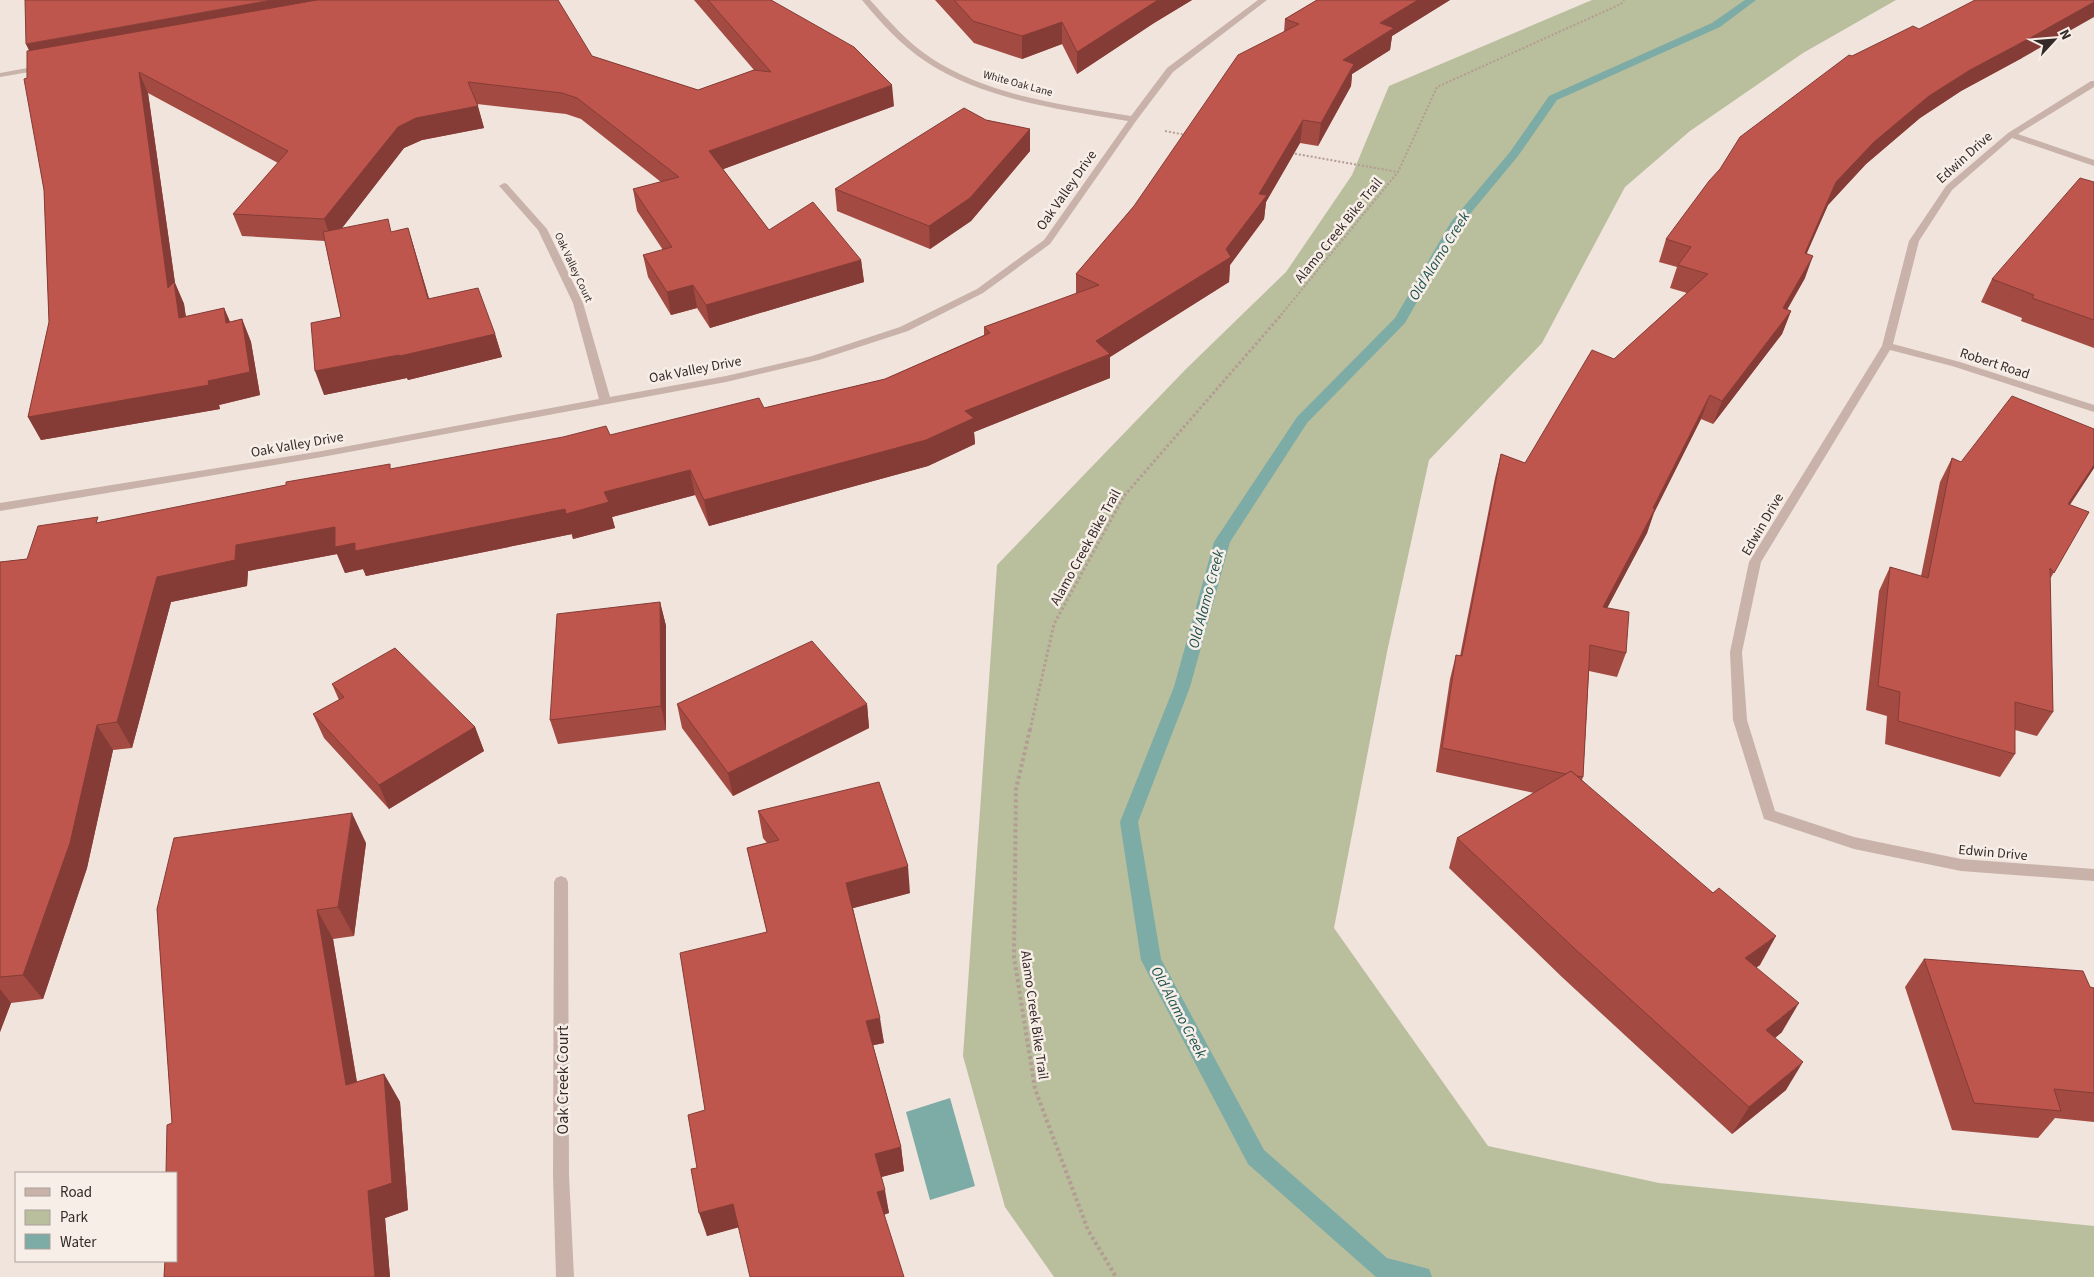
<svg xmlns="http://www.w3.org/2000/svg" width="2094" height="1277" viewBox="0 0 2094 1277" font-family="'Source Sans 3',sans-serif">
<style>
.green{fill:#b9be9d}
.water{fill:#7daba6}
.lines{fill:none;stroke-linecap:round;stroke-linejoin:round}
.stream{fill:#7daba6;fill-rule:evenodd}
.path-far2{stroke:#b39c93;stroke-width:2;stroke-dasharray:2 2;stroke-linecap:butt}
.path-far1{stroke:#b39c93;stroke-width:3;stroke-dasharray:2.5 2.5;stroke-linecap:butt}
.path{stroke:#b39c93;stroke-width:4;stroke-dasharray:3 3;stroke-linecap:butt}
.street{fill:#c8b2a9;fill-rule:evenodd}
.wall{fill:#a34a42}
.shaded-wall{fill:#853c36}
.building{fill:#be564d;stroke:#853c36}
.labels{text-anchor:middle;stroke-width:5;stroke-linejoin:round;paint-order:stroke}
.far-street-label{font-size:11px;fill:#352a28;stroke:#f8eee8}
.street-label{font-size:14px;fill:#352a28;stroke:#f8eee8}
.water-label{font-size:15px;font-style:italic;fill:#21544f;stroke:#f8eee8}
.near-street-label{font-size:16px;fill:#352a28;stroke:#f8eee8}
</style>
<rect width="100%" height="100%" fill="#f0e4dc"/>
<!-- green -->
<path class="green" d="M1592 0H1896L1803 53 1690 131 1625 187 1542 343 1429 460 1387 652 1334 928 1488 1146 1659 1183 2094 1226V1277H1054L1005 1207 963 1056 997 565 1186 369 1286 272 1352 175 1389 86Z"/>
<!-- water -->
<path class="water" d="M950 1098 975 1186 930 1200 906 1112Z"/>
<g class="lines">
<!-- stream -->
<path class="stream" d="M1745 0H1756L1720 27 1557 100 1518 156 1460 226 1405 323 1307 423 1230 542 1190 687 1138 822 1161 959 1264 1150 1387 1258 1429 1269 1432 1277H1376L1248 1164 1141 960 1120 822 1174 687 1214 542 1297 417 1395 318 1451 222 1510 152 1549 96 1712 23Z"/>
<!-- path-far2 -->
<g class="path-far2">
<path d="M1165 131 1186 135"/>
<path d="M1291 153 1398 172"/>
<path d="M1281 315 1398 172 1437 87 1621 4 1624 0"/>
</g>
<!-- path-far1 -->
<path class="path-far1" d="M1030 730 1054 624 1124 496 1282 314"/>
<!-- path -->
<path class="path" d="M1030 729 1016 789 1014 957 1035 1089 1088 1230 1116 1277"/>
<!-- street -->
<g class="street">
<path d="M862 0H870C889 21 907 42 931 58 989 96 1064 105 1131 116L1167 68 1258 0H1267L1173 72 1136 121 1050 244 983 293 908 331 819 360 726 382 322 457 0 511V503L322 451 599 399 573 303 538 230 501 188 499 186 504 183 507 184 547 229 583 303 610 397 726 376 812 356 900 327 977 289 1044 240 1128 121C1060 109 983 100 925 61 901 45 880 22 862 0Z"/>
<path d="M44 65H47V69L0 77V73Z"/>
<path d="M2091 81H2094V87L2018 134 2094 160V166L2012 138 1952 190 1919 241 1893 344 1960 362 2094 405V412L1952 366 1890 350 1761 562 1742 652 1747 720 1775 811 1854 837 1961 859 2094 869V881L1961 871 1854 849 1764 819 1733 720 1730 652 1749 562 1882 346 1909 241 1946 186 2008 133Z"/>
<path d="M561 876 566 878 568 882 569 1175 574 1277H556L553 1175 554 882 556 878Z"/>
</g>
</g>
<!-- wall -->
<g class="wall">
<path d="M694 0H771L894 106 723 169 769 230 861 260 864 282 710 328 697 308 671 315 648 277 643 255 663 250 637 211 633 189 661 182 581 119 566 114 477 104 484 128 422 140 404 148 342 228 392 232 408 228 429 299 495 334 502 357 408 380 407 378 324 395 341 317 325 241 242 236 233 214 278 163 148 93 175 283 184 304 186 317 224 308 230 322 242 319 251 342 260 395 219 405 220 409 41 440 28 417 49 322 44 190 27 78 30 51 26 44 592 56 698 90 754 70Z"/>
<path d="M935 0H1192L1154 23 1077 74 1062 44 1022 59 974 43Z"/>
<path d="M1317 0H1450L1392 36 1390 50 1352 74 1351 86 1318 146 1300 143 1266 202 1264 219 1230 265 1229 282 1110 357V378L974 432 975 444 928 466 709 526 695 495 612 517 615 528 573 539 572 534 366 576 363 569 345 573 337 554 248 571 247 586 171 602 132 748 113 750 87 868 43 999 11 1003 0 1032V562L27 559 100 522 392 469 610 435 764 408 885 379 984 335V327L1076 294V274L1284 32 1285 19Z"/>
<path d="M1919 29 2022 58 1961 91 1920 118 1866 164 1828 205 1806 253 1805 278 1787 310 1791 311 1782 334 1713 424 1701 419 1653 514 1647 533 1607 608 1626 653 1617 677 1589 671 1583 777 1582 780 1760 965 1756 967 1782 1032 1775 1038 1786 1090 1732 1134 1563 978 1449 868 1457 838 1534 793 1436 772 1450 679 1456 655 1460 656 1495 478 1501 454 1525 463 1614 359 1687 293 1670 288 1677 267 1659 262 1666 239 1852 56Z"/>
<path d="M986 120 1030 129V151L971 221 930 249 837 211 835 189Z"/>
<path d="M2094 182V348L2021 321 2022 318 1981 302 1992 279Z"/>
<path d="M2094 429V468L2070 505 2089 512 2050 579 2053 712 2037 736 2015 730V754L2000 777 1885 744 1887 716 1866 710 1879 591 1890 567 1921 576 1940 482 1952 458 1961 462Z"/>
<path d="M660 602 666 626V730L558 744 550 720Z"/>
<path d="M332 684 475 727 484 751 389 809 324 738 313 714 339 700Z"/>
<path d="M677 704H867L869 728 733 796 682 728Z"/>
<path d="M758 811 910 893 853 908 884 1043 873 1045 901 1147 904 1171 881 1177 889 1213 738 1227 707 1236 697 1168 705 1110 767 932 747 848 767 843 763 838Z"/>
<path d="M366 843 354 936 333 939 357 1082 384 1074 400 1102 408 1210 385 1218 390 1277H164L172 1123 157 909Z"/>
<path d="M1924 959 2094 988V1122L2055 1118 2038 1138 1952 1130 1905 987Z"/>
</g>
<!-- shaded-wall -->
<g class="shaded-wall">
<path d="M272 0H390L36 65 26 44Z"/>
<path d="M1158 0H1192L1154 23 1077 74V52Z"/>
<path d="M1418 0H1450L1392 36 1390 50 1352 74 1351 86 1318 146 1321 123 1343 60 1380 23Z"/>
<path d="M2094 2V17L2022 58 1961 91 1920 118 1866 164 1828 205 1797 276 1805 253 1836 182 1874 142 1929 96 1970 70Z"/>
<path d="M1062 22V44L1022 59V36Z"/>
<path d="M139 72 148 93 175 283 184 304 189 341 179 318 168 288Z"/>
<path d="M892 85 894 106 713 173 709 151Z"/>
<path d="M478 106 484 128 422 140 404 148 332 241 324 219 398 127 416 118Z"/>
<path d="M1303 120 1300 143 1266 202 1264 219 1230 265 1229 282 1110 357V378L974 432 975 444 928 466 709 526 704 500 965 411 1096 341 1226 249Z"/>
<path d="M1030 129V151L971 221 930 249 929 226Z"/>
<path d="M408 228 415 251 436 322 428 299Z"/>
<path d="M1813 256 1805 278 1774 332 1783 308Z"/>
<path d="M861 260 864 282 710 328 706 305Z"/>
<path d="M693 285 697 308 671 315 667 292Z"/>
<path d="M224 308 234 331 226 323Z"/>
<path d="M1791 311 1782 334 1713 424 1722 401Z"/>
<path d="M242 319 251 342 260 395 219 405 220 409 41 440 28 417 208 381Z"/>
<path d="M495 334 502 357 408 380 407 378 324 395 315 371Z"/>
<path d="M1710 395 1701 419 1654 513 1647 533 1595 631 1603 607Z"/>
<path d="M2094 465V468L2054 528 2068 504Z"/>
<path d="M690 470 695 495 612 517 615 528 573 539 566 514 604 492Z"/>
<path d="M565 509 572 534 366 576 363 569 345 573 337 554 248 571 247 586 171 602 132 748 117 722 157 577 236 545 335 527 355 543Z"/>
<path d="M660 602 666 626V730L661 706Z"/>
<path d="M867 704 869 728 733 796 728 773Z"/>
<path d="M97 725 113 750 87 868 43 999 23 975Z"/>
<path d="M475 727 484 751 389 809 379 785Z"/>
<path d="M352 813 366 843 354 936 338 907Z"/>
<path d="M908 866 910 893 850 909 846 883Z"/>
<path d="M317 910 333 939 362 1113 346 1085Z"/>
<path d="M1776 936 1760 965 1730 987 1745 958Z"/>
<path d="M0 989 11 1003 0 1032Z"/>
<path d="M1799 1003 1782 1032 1750 1058 1766 1030Z"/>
<path d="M880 1018 884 1043 870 1046 866 1021Z"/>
<path d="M1803 1062 1786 1090 1732 1134 1749 1107Z"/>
<path d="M384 1074 400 1102 408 1210 385 1218 390 1277H375L368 1191Z"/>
<path d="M901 1147 904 1171 878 1178 875 1154Z"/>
<path d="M885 1190 889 1213 881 1216 877 1192Z"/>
<path d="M733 1204 740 1227 707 1236 699 1213Z"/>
</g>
<!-- building -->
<g class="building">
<path d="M25 0H272L26 44Z"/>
<path d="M317 0H558L592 56 698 90 754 70 771 72 708 0H771L854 47 892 85 709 151 769 230 813 202 861 260 706 305 693 285 667 292 643 255 672 247 633 189 679 177 577 98 562 93 468 82 478 106 416 118 398 127 324 219 233 214 288 151 139 72 168 288 174 282 179 318 224 308 226 323 242 319 250 372 208 381 209 385 28 417 49 322 44 190 24 79 27 78V51Z"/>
<path d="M954 0H1158L1077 52 1062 22 1022 36 973 21Z"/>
<path d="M1317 0H1418L1380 23 1394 28 1343 60 1354 64 1321 123 1303 120 1259 194 1267 195 1226 249 1231 257 1096 341 1110 354 965 411 974 418 926 440 704 500 690 470 604 492 609 502 566 514 565 509 355 551V543L335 547V527L236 545 235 560 157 577 117 722 97 725 70 843 23 975 0 977V562L27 559 38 526 98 517 96 523 286 485V482L390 464V469L563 437 606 426 610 435 759 398 764 408 885 379 990 333 984 327 1099 285 1076 274 1134 206 1238 55 1299 24 1285 19Z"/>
<path d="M1975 0H2094V2L2032 37 1970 70 1929 96 1874 142 1836 182 1805 253 1813 256 1783 308 1791 311 1722 401 1710 395 1653 508 1655 509 1603 607 1629 612 1626 653 1590 645 1583 777 1577 776 1571 771 1566 774 1442 748 1456 655 1462 656 1501 454 1525 463 1592 350 1614 359 1708 274 1678 265 1691 247 1666 239 1709 181 1720 169 1740 137 1849 55 1852 56 1913 26 1919 29Z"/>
<path d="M964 108 986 120 1030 129 970 198 929 226 835 189Z"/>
<path d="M2080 178 2094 182V320L2032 298 2034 295 1992 279Z"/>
<path d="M388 219 391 232 408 228 428 299 478 288 495 334 400 356 399 355 315 371 311 323 341 317 323 232Z"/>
<path d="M2012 396 2094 429V465L2068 504 2089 512 2054 573 2050 568 2053 712 2015 702V754L1898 721 1900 692 1878 686 1890 567 1928 578 1952 458 1961 462Z"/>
<path d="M660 602 661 706 550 720 557 614Z"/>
<path d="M812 641 867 704 728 773 677 704Z"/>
<path d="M395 648 475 727 379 785 313 714 344 697 332 684Z"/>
<path d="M1571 771 1713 893 1719 888 1776 936 1745 958 1799 1003 1766 1030 1803 1062 1749 1107 1575 949 1457 838Z"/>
<path d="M879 782 908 866 846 883 880 1018 866 1021 901 1147 875 1154 885 1190 877 1192 904 1277H750L733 1204 699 1213 691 1169 697 1168 688 1115 705 1110 680 953 767 932 747 848 779 840 758 811Z"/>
<path d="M352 813 338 907 317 910 346 1085 384 1074 392 1183 368 1191 375 1277H164L165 1261H176V1173H166L167 1125 172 1123 157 909 174 838Z"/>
<path d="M1924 959 2083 971 2090 987 2094 988V1093L2054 1089 2061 1111 1974 1103Z"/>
</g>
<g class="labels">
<!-- far-street labels -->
<g class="far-street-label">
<text transform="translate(1018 83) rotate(15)" y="4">White Oak Lane</text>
<text transform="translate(574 267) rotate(65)" y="4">Oak Valley Court</text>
</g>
<!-- street labels -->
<g class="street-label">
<text transform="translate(1964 157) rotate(-42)" y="5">Edwin Drive</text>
<text transform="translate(1066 190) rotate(-55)" y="5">Oak Valley Drive</text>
<text transform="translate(1338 230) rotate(-51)" y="5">Alamo Creek Bike Trail</text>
<text transform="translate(1995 363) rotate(18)" y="5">Robert Road</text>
<text transform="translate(695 369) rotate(-11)" y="5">Oak Valley Drive</text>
<text transform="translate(297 444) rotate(-10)" y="5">Oak Valley Drive</text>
<text transform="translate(1762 524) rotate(-60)" y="5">Edwin Drive</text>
<text transform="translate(1085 547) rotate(-61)" y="5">Alamo Creek Bike Trail</text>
<text transform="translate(1993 852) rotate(5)" y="5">Edwin Drive</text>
<text transform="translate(1035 1015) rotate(82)" y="5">Alamo Creek Bike Trail</text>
</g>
<!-- water labels -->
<g class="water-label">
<text transform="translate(1439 256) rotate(-58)" y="5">Old Alamo Creek</text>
<text transform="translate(1206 599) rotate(-75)" y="5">Old Alamo Creek</text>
<text transform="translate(1179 1012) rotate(62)" y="5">Old Alamo Creek</text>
</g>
<!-- near-street labels -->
<g class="near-street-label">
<text transform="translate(562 1080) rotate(-90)" y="6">Oak Creek Court</text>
</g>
</g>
<!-- legend -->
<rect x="15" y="1172" width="162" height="90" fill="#f8eee8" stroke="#aaa09b"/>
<rect x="25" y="1188" width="25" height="8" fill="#c8b2a9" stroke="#aaa09b"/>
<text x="60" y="1197" font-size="15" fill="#352a28">Road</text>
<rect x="25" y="1210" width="25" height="15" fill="#b9be9d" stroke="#aaa09b"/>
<text x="60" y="1222" font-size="15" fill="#352a28">Park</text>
<rect x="25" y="1234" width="25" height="15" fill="#7daba6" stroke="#aaa09b"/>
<text x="60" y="1247" font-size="15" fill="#352a28">Water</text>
<!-- north arrow -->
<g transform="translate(2054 40) rotate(64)" stroke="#f8eee8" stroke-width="4" paint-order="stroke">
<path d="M0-4L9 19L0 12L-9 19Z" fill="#352a28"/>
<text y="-8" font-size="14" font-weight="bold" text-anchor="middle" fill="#352a28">N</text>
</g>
</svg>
